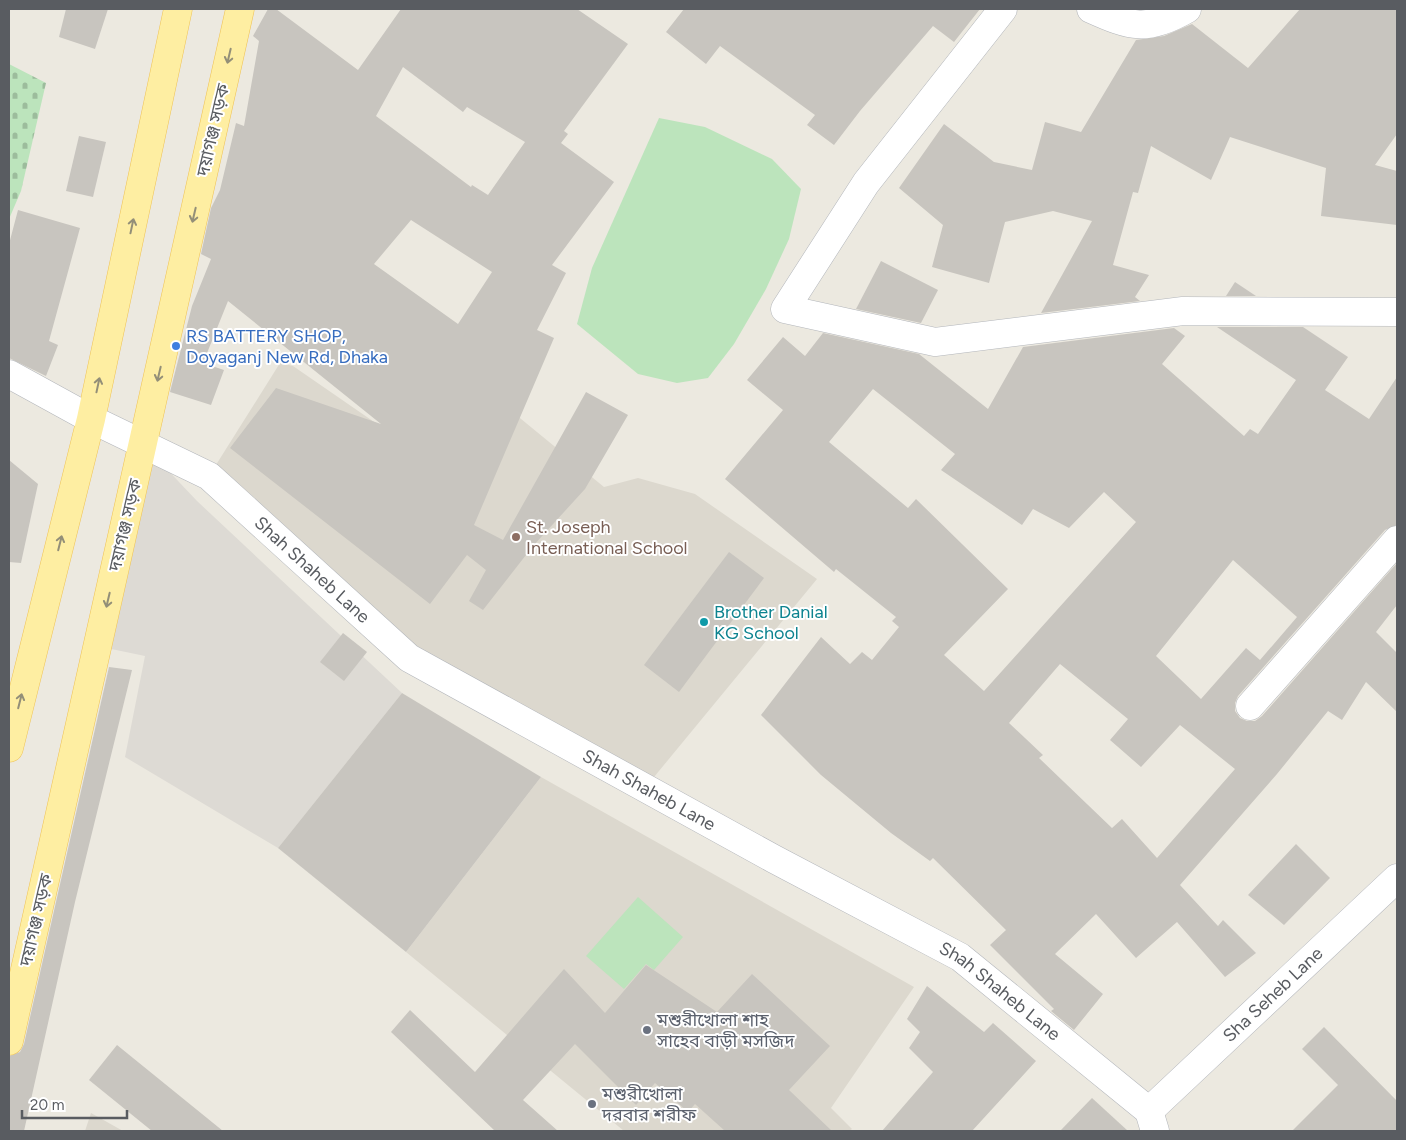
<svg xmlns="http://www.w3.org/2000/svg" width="1406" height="1140" viewBox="0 0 1406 1140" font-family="Figtree,'Noto Sans Bengali',sans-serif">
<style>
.industrial{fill:#dddad4}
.education{fill:#dcd8ce}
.green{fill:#bce4bc}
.cemetery{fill:url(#cemetery-stones)}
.building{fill:#c8c5bf;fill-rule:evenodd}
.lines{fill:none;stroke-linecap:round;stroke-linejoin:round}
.street-casing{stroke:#b3b6bb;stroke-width:29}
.secondary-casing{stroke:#b4b7bd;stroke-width:29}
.primary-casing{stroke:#efc255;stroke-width:29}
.street{stroke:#fff;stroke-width:28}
.secondary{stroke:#fff;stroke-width:28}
.primary{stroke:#feeea2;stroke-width:28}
.oneway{stroke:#938f78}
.shop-dot{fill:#3f7fe0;stroke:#fff;stroke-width:2}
.education-dot{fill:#8d6e63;stroke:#fff;stroke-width:2}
.culture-dot{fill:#0f9aa8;stroke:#fff;stroke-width:2}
.worship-dot{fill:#6b7280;stroke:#fff;stroke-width:2}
.labels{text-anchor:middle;stroke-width:4;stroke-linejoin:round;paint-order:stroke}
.street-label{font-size:18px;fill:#595c61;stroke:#fff}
.shop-label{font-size:18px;fill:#366cbe;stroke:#fff;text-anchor:start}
.education-label{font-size:18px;fill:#785e54;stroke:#fff;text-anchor:start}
.culture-label{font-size:18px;fill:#0d838f;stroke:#fff;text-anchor:start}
.worship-label{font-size:18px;fill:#5b616d;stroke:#fff;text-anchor:start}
</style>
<defs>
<pattern id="cemetery-stones" width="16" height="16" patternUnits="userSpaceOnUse" patternTransform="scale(1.25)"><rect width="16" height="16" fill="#bce4bc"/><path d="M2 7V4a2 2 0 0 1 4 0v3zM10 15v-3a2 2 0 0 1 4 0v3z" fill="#9cbc9c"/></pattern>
</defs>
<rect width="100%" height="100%" fill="#ece9e0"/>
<!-- industrial -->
<path class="industrial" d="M143 444 197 501 402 693 278 848 125 757 145 656 97 646Z"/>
<!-- education -->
<g class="education">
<path d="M280 363 293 366 438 466 504 405 604 487 638 478 695 494 817 579 645 788 409 658 209 476Z"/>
<path d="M541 777 914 987 831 1108 852 1129 849 1131H624L406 952Z"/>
<path d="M91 1113 123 1131H85Z"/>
</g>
<!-- green -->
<g class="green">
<path d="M659 118 705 127 772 159 801 189 789 239 766 289 734 344 708 378 677 383 638 374 577 324 592 268Z"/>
<path d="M638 897 683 937 654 970 646 964 624 989 586 956Z"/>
</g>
<!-- cemetery -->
<path class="cemetery" d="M9 64 46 83 21 191 9 219Z"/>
<!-- building -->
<g class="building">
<path d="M66 9H108L95 49 59 37Z"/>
<path d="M268 9H276L358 70 401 9H577L628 44 564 131 568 134 561 143 614 182 552 265 566 273 537 330 554 338 474 525 503 540 586 392 628 415 585 489 533 546 483 610 469 601 486 570 467 555 430 604 230 448 276 388 381 424 228 301 203 363 224 370 211 405 170 392 192 306 211 259 201 254 211 208 220 190 236 123 244 126 259 41 253 36ZM403 67 463 112 467 107 525 142 488 195 472 185 471 187 376 116ZM411 220 492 272 458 324 374 264Z"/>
<path d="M684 9H980L954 42 933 26 860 111 834 145 807 125 815 115 720 46 706 64 666 32Z"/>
<path d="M1300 9H1397V134L1375 165 1397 171V225L1321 216 1326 168 1230 137 1211 180 1151 146 1138 193 1133 192 1113 265 1149 275 1135 297 1140 301 1041 313 1092 221 1053 211 1005 222 989 283 932 267 943 225 899 188 944 124 994 162 1032 170 1045 122 1081 132 1136 40 1164 36 1192 24 1248 68Z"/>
<path d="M79 136 106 142 93 197 66 191Z"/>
<path d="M18 210 80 228 49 341 58 345 46 376 9 358V244Z"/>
<path d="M881 261 938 290 921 323 856 309Z"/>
<path d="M1235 282 1256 296H1226Z"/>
<path d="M1217 327H1303L1348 357 1325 390 1369 419 1397 377V525L1385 530 1238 696 1235 703V711L1240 718 1247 721H1255L1262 716 1397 563V605L1376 632 1397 653V712L1366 682 1342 720 1328 711 1277 774 1180 885 1218 926 1223 920 1256 953 1225 977 1177 922 1136 958 1096 914 1055 954 1103 994 1074 1030 1051 1011 1054 1009 990 945 1006 930 933 858 930 861 891 833 821 775 761 715 821 637 850 664 862 652 872 660 899 627 892 621 896 617 836 569 834 572 725 479 783 410 747 380 783 337 805 356 823 333 919 354 988 409 1023 347 1174 328 1185 336 1162 364 1244 436 1250 429 1258 434 1296 380ZM873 389 955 454 941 470 1022 525 1033 509 1069 528 1104 492 1136 522 984 691 944 655 1008 589 916 499 908 508 829 442ZM1233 560 1297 617 1260 660 1246 648 1201 699 1156 656ZM1060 664 1128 719 1110 740 1141 767 1180 725 1235 769 1157 858 1122 819 1112 828 1039 758 1043 755 1009 723Z"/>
<path d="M9 460 38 484 21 563 9 562Z"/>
<path d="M729 552 764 578 679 692 644 665Z"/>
<path d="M343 633 367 652 344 681 320 662Z"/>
<path d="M109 667 132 670 75 902 24 1131H9V1056L20 1052 24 1044Z"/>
<path d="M402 693 541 777 406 952 278 848Z"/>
<path d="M1296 844 1330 878 1284 925 1248 895Z"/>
<path d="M646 965 717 1012 752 974 830 1046 789 1090 832 1131H725L695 1104 688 1112 655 1083 636 1105 575 1044 523 1100 558 1131H495L391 1032 410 1010 475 1072 564 969 605 1013Z"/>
<path d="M927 986 984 1032 993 1023 1036 1061 972 1131H882L933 1072 909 1048 920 1032 907 1019Z"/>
<path d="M1324 1027 1397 1101V1131H1292L1338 1085 1302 1049Z"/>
<path d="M117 1045 223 1131H152L89 1080Z"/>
<path d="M1092 1098 1128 1131H1060Z"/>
</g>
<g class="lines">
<defs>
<g id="street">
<path d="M1003 9 866 183 785 309 935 342 1183 311 1397 312"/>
<path d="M1091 9C1131 27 1147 32 1187 9"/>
<path id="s1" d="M9 374 91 419 209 476 409 658 774 859 960 957 1149 1111 1155 1131"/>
<path d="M1250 706 1397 540"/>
</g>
<g id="secondary">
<path id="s2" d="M1149 1111 1397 878"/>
</g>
<g id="primary">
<path d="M9 748 91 419 178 9"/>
<path d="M9 1041 240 9"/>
</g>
</defs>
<!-- street casing -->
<use href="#street" class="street-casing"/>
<!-- secondary casing -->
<use href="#secondary" class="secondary-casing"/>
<!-- primary casing -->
<use href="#primary" class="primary-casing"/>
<!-- street -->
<use href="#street" class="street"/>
<!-- secondary -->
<use href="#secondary" class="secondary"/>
<!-- primary -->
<use href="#primary" class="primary"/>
</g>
<!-- one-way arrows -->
<defs><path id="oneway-shaft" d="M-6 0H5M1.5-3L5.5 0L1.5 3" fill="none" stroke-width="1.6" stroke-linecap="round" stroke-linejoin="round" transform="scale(1.25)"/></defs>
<g class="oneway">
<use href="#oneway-shaft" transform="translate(229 56) rotate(103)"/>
<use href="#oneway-shaft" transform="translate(194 215) rotate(103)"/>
<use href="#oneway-shaft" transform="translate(132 226) rotate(-78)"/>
<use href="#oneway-shaft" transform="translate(159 374) rotate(103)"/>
<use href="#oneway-shaft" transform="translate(98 385) rotate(-78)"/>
<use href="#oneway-shaft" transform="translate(60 543) rotate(-76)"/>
<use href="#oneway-shaft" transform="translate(108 600) rotate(103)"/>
<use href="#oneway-shaft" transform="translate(20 701) rotate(-76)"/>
</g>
<!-- markers -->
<circle class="shop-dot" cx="176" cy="346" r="5"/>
<circle class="education-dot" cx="516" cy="537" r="5"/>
<circle class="culture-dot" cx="704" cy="622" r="5"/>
<g class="worship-dot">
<circle cx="647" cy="1030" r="5"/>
<circle cx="592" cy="1104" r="5"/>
</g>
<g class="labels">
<!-- street labels -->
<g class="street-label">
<text transform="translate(213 130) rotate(-77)" y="6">দয়াগঞ্জ সড়ক</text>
<text transform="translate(125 525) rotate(-77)" y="6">দয়াগঞ্জ সড়ক</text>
<text dy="6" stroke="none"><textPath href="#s1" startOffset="364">Shah Shaheb Lane</textPath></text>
<text dy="6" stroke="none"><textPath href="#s1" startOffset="769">Shah Shaheb Lane</textPath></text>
<text transform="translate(36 920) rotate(-77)" y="6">দয়াগঞ্জ সড়ক</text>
<text dy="6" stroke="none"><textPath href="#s1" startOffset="1174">Shah Shaheb Lane</textPath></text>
<text dy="6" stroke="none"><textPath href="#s2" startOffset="170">Sha Seheb Lane</textPath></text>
</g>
<!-- shop labels -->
<g class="shop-label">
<text x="186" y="342">RS BATTERY SHOP,<tspan x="186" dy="21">Doyaganj New Rd, Dhaka</tspan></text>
</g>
<!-- education labels -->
<g class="education-label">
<text x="526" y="533">St. Joseph<tspan x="526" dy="21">International School</tspan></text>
</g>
<!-- culture labels -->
<g class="culture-label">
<text x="714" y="618">Brother Danial<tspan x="714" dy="21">KG School</tspan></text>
</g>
<!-- worship labels -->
<g class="worship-label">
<text x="657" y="1026">মশুরীখোলা শাহ<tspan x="657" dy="21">সাহেব বাড়ী মসজিদ</tspan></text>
<text x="602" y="1100">মশুরীখোলা<tspan x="602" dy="21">দরবার শরীফ</tspan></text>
</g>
</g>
<!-- border -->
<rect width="1406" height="1140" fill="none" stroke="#595c61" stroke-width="20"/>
<!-- scale -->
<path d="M22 1110v8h105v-8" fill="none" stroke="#595c61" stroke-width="2.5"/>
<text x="30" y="1110" font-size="15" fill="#595c61" stroke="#ffffff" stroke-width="4" paint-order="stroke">20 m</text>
</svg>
